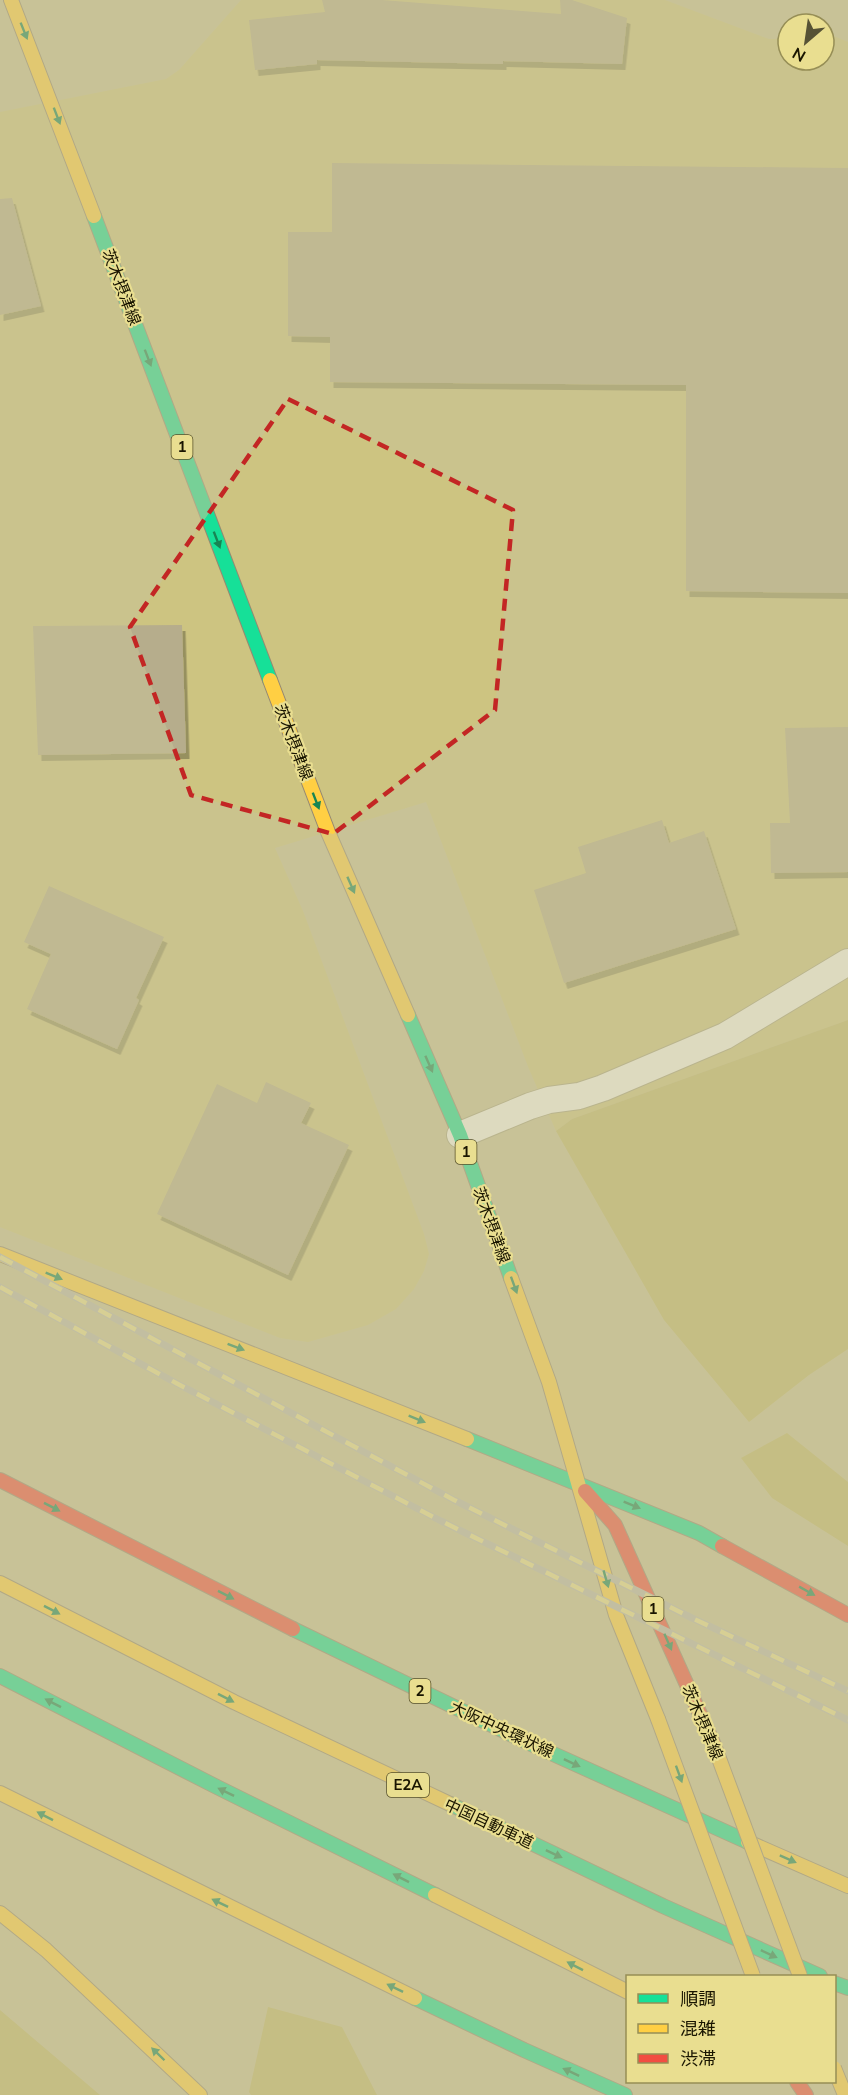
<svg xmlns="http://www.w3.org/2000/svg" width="848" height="2095" viewBox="0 0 848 2095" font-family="Mulish,'Noto Sans JP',sans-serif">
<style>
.built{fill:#cdc481}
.green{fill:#c2b86e}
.building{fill:#b6ad8c;filter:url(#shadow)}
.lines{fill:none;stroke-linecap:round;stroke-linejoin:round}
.lane-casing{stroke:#a8a382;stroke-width:28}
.fast-casing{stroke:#968971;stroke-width:16}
.slow-casing{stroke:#968971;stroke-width:16}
.jam-casing{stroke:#968971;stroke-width:16}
.lane{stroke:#f7f6f0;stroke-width:26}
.fast{stroke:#16e098;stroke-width:14}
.slow{stroke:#ffcf43;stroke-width:14}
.jam{stroke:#f24e42;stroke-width:14}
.rail-casing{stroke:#bab9ad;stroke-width:7}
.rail{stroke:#e9de90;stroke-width:4.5;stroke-dasharray:14;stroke-linecap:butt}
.slow-bridge-casing{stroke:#968971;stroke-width:16;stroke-linecap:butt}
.slow-bridge{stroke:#ffcf43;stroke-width:14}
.oneway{fill:#178554}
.marked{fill:none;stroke:#c32624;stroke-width:4.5;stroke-dasharray:12 8;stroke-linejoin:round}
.labels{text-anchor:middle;stroke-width:4.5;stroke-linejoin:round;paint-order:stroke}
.shield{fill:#e9de90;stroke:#57512b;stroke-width:1.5}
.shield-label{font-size:15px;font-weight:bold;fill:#191500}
.street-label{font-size:16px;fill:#191500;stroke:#e9de90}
</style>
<defs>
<filter id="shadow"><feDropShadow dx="3.5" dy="6" stdDeviation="0" flood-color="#0004"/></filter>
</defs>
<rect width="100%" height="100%" fill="#c8c298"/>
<!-- built -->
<path class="built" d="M241 0H665L769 39H776L788 34V60H824V32L848 42V1020L572 1119 556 1131 529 1069 426 802 275 848 303 911 424 1234 429 1254 424 1271 414 1289 396 1309 368 1325 308 1342 280 1338 0 1227V112L166 79 179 70Z"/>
<!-- green -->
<g class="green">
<path d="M848 1020V1349L809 1375 749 1422 664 1320 556 1131 572 1119Z"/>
<path d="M787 1433 848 1482V1546L772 1498 741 1458Z"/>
<path d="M268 2007 342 2027 377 2095H251L249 2092Z"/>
<path d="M0 2010 100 2095H0Z"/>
</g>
<!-- building -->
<g class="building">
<path d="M322 0H382L561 14 560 0H572L627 18 622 64 503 61V64L317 60V64L255 70 249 20 325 12Z"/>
<path d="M332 163 848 168V593L686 591V385L330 382V337L288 336V232H332Z"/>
<path d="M12 198 41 306 0 315V199Z"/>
<path d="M182 625 186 753 38 755 33 626Z"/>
<path d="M848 727V872L771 873 770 823H790L785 728Z"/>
<path d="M662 820 669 843 704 831 736 929 564 983 534 890 586 873 578 847Z"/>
<path d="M49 886 164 937 136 998 139 1000 117 1049 27 1009 51 954 24 942Z"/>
<path d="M266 1082 311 1103 301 1123 349 1145 288 1275 157 1214 217 1084 257 1103Z"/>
</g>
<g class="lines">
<defs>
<path id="lane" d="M460 1135 530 1106 549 1100 579 1096 603 1088 725 1036 848 962"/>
<g id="fast">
<path d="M94 216 270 680"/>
<path d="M408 1015 460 1135 511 1278"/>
<path d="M467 1439 699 1533 722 1546"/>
<path d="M293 1629 529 1743 748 1842"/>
<path d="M0 1676 217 1787 435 1895"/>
<path d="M450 1804 663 1906 820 1976"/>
<path d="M834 1983 848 1988"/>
<path d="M415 1998 524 2050 625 2095"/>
</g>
<g id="slow">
<path d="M11 0 94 216"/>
<path d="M270 680 328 832 408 1015"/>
<path d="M0 1254 467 1439"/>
<path d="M511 1278 549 1382 616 1615 658 1719"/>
<path d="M0 1583 234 1702 450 1804"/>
<path d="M0 1793 415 1998"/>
<path d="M748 1842 848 1886"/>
<path d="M435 1895 628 1992"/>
<path d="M0 1913 46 1950 200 2095"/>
</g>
<g id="jam">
<path d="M0 1480 293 1629"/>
<path d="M585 1491 615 1525 714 1745"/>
<path d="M722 1546 848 1615"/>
<path d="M797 2082 806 2095"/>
</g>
</defs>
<!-- lane casing -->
<use href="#lane" class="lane-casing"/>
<!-- fast casing -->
<use href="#fast" class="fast-casing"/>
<!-- slow casing -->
<use href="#slow" class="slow-casing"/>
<!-- jam casing -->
<use href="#jam" class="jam-casing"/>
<!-- lane -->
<use href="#lane" class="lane"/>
<!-- fast -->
<use href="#fast" class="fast"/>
<!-- slow -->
<use href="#slow" class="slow"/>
<!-- jam -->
<use href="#jam" class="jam"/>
<defs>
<g id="rail">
<path d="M0 1257 454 1500 692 1618 848 1691"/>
<path d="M0 1287 176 1383 441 1521 848 1720"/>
</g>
</defs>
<!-- rail casing -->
<use href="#rail" class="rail-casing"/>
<!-- rail -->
<use href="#rail" class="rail"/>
<defs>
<g id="slow-bridge">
<path d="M658 1719 753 1976"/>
<path d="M714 1745 800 1976"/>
<path d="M834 2068 845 2095"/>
</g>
</defs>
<!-- slow-bridge casing -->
<use href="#slow-bridge" class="slow-bridge-casing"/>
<!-- slow-bridge -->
<use href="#slow-bridge" class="slow-bridge"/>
</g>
<!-- one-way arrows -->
<defs><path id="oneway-solid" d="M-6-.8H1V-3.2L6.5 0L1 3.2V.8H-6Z" transform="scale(1.5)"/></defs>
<g class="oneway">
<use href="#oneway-solid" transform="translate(24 31) rotate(68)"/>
<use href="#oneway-solid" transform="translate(57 116) rotate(69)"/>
<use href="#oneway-solid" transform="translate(148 358) rotate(69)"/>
<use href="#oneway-solid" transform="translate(217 540) rotate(69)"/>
<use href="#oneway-solid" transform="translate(316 801) rotate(69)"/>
<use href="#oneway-solid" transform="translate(351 885) rotate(66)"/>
<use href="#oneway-solid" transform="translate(429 1064) rotate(66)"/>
<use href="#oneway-solid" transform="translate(54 1276) rotate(22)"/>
<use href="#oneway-solid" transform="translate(514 1285) rotate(70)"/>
<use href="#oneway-solid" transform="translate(236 1347) rotate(21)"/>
<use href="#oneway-solid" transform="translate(417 1419) rotate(22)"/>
<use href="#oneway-solid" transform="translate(632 1505) rotate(22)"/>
<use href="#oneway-solid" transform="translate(52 1507) rotate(27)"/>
<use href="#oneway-solid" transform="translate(606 1579) rotate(74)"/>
<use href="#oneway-solid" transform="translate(807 1591) rotate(29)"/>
<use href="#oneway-solid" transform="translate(226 1595) rotate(27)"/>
<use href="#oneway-solid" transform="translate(52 1610) rotate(27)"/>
<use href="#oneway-solid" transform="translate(668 1642) rotate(66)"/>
<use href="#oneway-solid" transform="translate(226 1698) rotate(27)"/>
<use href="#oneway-solid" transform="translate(53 1703) rotate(-153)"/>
<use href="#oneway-solid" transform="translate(572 1763) rotate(25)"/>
<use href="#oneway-solid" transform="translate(679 1774) rotate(70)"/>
<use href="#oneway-solid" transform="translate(226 1792) rotate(-154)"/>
<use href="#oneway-solid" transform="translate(45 1816) rotate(-153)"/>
<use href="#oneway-solid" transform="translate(554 1854) rotate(25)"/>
<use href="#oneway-solid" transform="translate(788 1859) rotate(24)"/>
<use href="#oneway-solid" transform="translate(401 1878) rotate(-153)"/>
<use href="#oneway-solid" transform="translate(220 1903) rotate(-154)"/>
<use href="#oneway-solid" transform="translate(769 1954) rotate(25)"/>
<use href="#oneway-solid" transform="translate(575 1966) rotate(-153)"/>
<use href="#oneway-solid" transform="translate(395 1988) rotate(-154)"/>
<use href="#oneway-solid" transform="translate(158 2054) rotate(-136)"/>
<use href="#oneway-solid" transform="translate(571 2072) rotate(-155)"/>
</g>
<!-- marked area -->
<path d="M0 0H848V2095H0ZM288 399 513 510 495 710 333 834 191 795 130 627Z" fill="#c8c298" fill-opacity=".55" fill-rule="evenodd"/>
<path class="marked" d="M288 399 513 510 495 710 333 834 191 795 130 627Z"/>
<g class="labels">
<!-- shield labels -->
<g class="shield">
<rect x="171.5" y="435" width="21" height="24" rx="4.5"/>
<rect x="455.5" y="1140" width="21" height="24" rx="4.5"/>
<rect x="642.5" y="1597" width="21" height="24" rx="4.5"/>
<rect x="409.5" y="1679" width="21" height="24" rx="4.5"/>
<rect x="387" y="1773" width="42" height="24" rx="4.5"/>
</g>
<g class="shield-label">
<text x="182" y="452">1</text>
<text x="466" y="1157">1</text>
<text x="653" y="1614">1</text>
<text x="420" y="1696">2</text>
<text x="408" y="1790">E2A</text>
</g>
<!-- street labels -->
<g class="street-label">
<text transform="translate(122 287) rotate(69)" y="6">茨木摂津線</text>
<text transform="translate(294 742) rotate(69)" y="6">茨木摂津線</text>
<text transform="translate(492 1225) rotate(70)" y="6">茨木摂津線</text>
<text transform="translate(703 1722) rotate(67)" y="6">茨木摂津線</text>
<text transform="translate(502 1729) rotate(25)" y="6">大阪中央環状線</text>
<text transform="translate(489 1823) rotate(25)" y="6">中国自動車道</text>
</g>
</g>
<!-- legend -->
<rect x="626" y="1975" width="210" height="108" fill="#e9de90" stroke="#968e56" stroke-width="1.5"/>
<rect x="638" y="1994" width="30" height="9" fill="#16e098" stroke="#968e56" stroke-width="1.5"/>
<text x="680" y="2005" font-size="18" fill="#191500">順調</text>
<rect x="638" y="2024" width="30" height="9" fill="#ffcf43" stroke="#968e56" stroke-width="1.5"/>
<text x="680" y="2035" font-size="18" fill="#191500">混雑</text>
<rect x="638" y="2054" width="30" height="9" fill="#f24e42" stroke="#968e56" stroke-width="1.5"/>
<text x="680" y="2065" font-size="18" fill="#191500">渋滞</text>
<!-- north arrow -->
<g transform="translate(806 42) rotate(209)"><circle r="28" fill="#e9de90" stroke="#968e56" stroke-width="1.5"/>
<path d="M0-4.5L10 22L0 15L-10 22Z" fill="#565235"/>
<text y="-9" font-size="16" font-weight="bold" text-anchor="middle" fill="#191500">N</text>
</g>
</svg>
